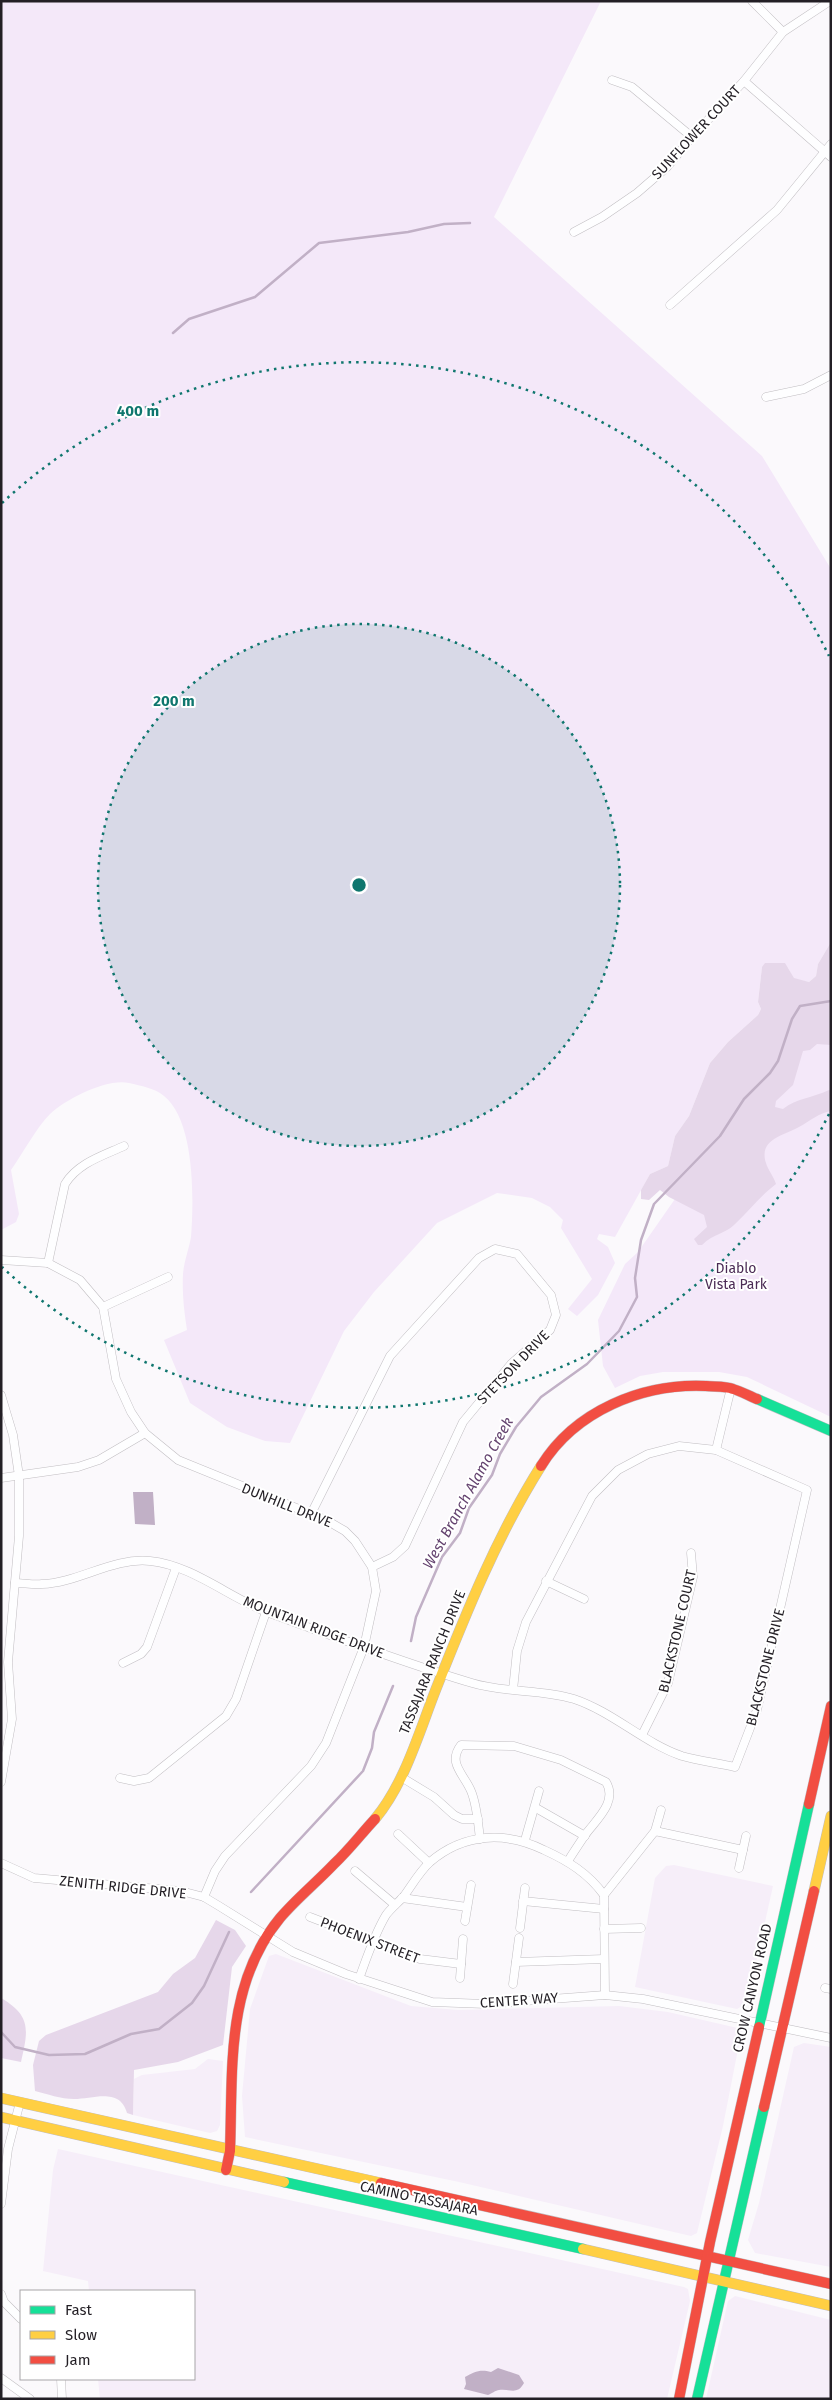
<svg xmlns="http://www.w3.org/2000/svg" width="832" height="2400" viewBox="0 0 832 2400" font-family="'Fira Sans',sans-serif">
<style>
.built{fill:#f6eef9}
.green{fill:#f4e8f9}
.forest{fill:#e6d7ea}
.water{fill:#c1b0c6}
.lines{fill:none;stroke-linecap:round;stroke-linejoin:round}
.stream{stroke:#c1b0c6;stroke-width:2.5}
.street-casing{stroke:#c1bec2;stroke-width:9}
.fast-casing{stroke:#c1bec2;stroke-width:11}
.slow-casing{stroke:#c1bec2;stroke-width:11}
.jam-casing{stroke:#c1bec2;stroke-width:11}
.street{stroke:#fefeff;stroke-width:8}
.fast{stroke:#16e098;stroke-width:10}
.slow{stroke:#ffcf43;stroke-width:10}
.jam{stroke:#f24e42;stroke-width:10}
.ring{fill:none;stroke:#0f766e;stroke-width:2.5;stroke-dasharray:2.5 5}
.labels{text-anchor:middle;stroke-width:4;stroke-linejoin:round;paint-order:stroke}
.street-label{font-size:14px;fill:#231f25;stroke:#fff}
.park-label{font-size:14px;fill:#4b2b55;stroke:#fff}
.water-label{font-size:15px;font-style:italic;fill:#654470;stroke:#fff}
.centre{fill:#0f766e;stroke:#fff;stroke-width:2.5}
.ring-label{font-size:15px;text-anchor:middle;font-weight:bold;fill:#0f766e;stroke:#fff;stroke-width:4;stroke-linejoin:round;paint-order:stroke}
</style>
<rect width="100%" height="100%" fill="#fbf9fc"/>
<!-- built -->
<g class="built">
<path d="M674 1865 773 1886 747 2003 737 2009 635 1987 655 1878 666 1866Z"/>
<path d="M276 1954 411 2006 458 2010 619 2006 668 2012 742 2029 723 2126 697 2233 691 2236 459 2182 245 2137 242 2096 250 2009 269 1956Z"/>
<path d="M804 2043 831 2047V2267L755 2253 748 2240 759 2203 794 2047Z"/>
<path d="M208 2059 223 2061 220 2125 217 2131 210 2133 133 2115 134 2079 142 2075 195 2069Z"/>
<path d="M58 2149 684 2287 688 2289 690 2301 667 2399H100L98 2379H194V2291H89L88 2281 43 2271 53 2170Z"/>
<path d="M735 2296 831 2320V2399H706L728 2301Z"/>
</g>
<!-- green -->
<g class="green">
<path d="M1 1H601L494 217 762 456 831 569V942L818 964 816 976 809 982 794 979 788 968 762 967 758 1002 761 1009 758 1015 728 1042 710 1063 689 1116 675 1136 668 1166 650 1174 615 1237 599 1234 597 1239 608 1247 615 1263 598 1295 577 1316 568 1309 592 1279 561 1228 563 1220 550 1207 532 1198 497 1193 437 1223 374 1292 344 1331 290 1443 265 1441 227 1427 190 1403 164 1340 187 1330C184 1311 182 1293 183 1274 184 1261 189 1249 191 1237 194 1199 195 1121 164 1096 155 1088 141 1086 129 1083 107 1078 66 1099 50 1114 36 1128 23 1153 11 1170L19 1214 16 1222 1 1230Z"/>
<path d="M831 975V1417L747 1377 719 1372H663L640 1376 615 1388 603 1366 598 1320 625 1264 638 1252Z"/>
</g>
<!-- forest -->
<g class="forest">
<path d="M831 942V1045L817 1044 810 1050 803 1051 793 1085 776 1101 775 1107 783 1109C797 1098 812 1098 829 1090L831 1091V1111C819 1113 810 1121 799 1127 785 1135 758 1139 766 1163 768 1170 774 1177 776 1184 760 1196 749 1211 734 1225 726 1233 713 1234 702 1245H698L694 1239 707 1227 704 1215 669 1197 660 1190 649 1200 641 1199V1190L650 1174 668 1166 675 1136 689 1116 710 1063 728 1042 758 1015 761 1009 758 1002 762 967 765 963H785L794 978 809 982 816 976 818 964Z"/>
<path d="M216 1920 235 1930 246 1946 232 1967 223 2045 178 2062 134 2070 133 2115 127 2113C120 2087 93 2099 74 2099 61 2099 47 2094 35 2091L33 2065 39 2041 46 2035 158 1992 173 1974 195 1958Z"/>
<path d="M1 1998C32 2016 28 2031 21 2062L1 2058Z"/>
</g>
<!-- water -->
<g class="water">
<path d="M133 1492H153L155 1525 135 1524Z"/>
<path d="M498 2368 519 2375 524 2383C517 2396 509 2388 499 2390 496 2390 491 2394 488 2395L464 2389 466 2384 465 2377C474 2372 480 2369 491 2372Z"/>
</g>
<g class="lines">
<!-- stream -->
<g class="stream">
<path d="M173 333 189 319 255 297 319 243 408 232 444 224 470 223"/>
<path d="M411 1641 416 1617 442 1557 460 1533 469 1508 492 1475 500 1454 516 1427 541 1397 587 1364 619 1331 637 1297 635 1278 641 1240 654 1204 720 1136 744 1099 770 1073 778 1061 792 1019 800 1006 831 1001"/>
<path d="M251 1892 363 1771 372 1748 374 1732 393 1686"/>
<path d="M1 2032 15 2047 49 2055 85 2054 131 2034 159 2029 192 2003 204 1986 229 1932"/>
</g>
<defs>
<g id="street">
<path d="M752 1 783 32"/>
<path d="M612 80 632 87 692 137"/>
<path d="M744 81 831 157"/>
<path d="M574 232 602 217 637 193 667 167 692 137 744 81 783 32 830 1"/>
<path d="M670 305 777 210 831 144"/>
<path d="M766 397 804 389 831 375"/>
<path d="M1 1260 48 1263 80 1280 103 1307 116 1379 131 1412 145 1433 99 1460 78 1467 1 1478"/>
<path d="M48 1263 65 1184C78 1163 102 1156 124 1146"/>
<path d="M103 1307 168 1277"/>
<path d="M1 1395 13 1435 19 1476V1536L8 1662 12 1719 1 1782"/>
<path d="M145 1433 178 1460 326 1520 345 1531 355 1541 372 1567 376 1591 364 1647 326 1743 311 1766 225 1856 215 1871 204 1897"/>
<path d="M716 1450 731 1388"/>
<path d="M311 1514 390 1356 479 1258 495 1249 517 1254 551 1295 556 1315 550 1330 511 1364 463 1422 405 1546 393 1557 372 1567"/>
<path d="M546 1581 584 1599"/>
<path d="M15 1583C24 1583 33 1585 42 1584 78 1583 113 1557 150 1561 193 1565 232 1600 272 1614 338 1638 404 1663 472 1683 504 1693 541 1689 574 1699 613 1712 644 1743 682 1756 699 1761 718 1763 735 1767L757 1710 807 1490 716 1450 679 1446 648 1454 618 1470 592 1496 526 1622 517 1651 513 1690"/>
<path d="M123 1663 141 1654 147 1647 176 1568"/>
<path d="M642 1735 668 1683 693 1577 691 1553"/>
<path d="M401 1777 434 1797 454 1815 462 1819H478"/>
<path d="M120 1778 134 1781 149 1778 226 1716 236 1699 266 1612"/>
<path d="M536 1808 585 1836"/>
<path d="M655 1831 661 1810"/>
<path d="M398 1834 429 1863"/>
<path d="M480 1839C478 1823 477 1805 471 1791 464 1774 447 1763 461 1745L514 1746 561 1760 606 1782C618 1802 596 1820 585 1835 579 1844 573 1853 568 1861"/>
<path d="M525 1840 539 1791"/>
<path d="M1 1863 34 1878 181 1891 204 1897 219 1906 293 1952 346 1974 432 2002 486 2004 605 1995 643 1999 831 2038"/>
<path d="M739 1868 746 1836"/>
<path d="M355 1871 395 1905"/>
<path d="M604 1895 655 1831 743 1850"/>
<path d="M402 1898 467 1907"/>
<path d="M523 1901 604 1909"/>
<path d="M310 1917 420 1959 461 1964"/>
<path d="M465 1921 471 1885"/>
<path d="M520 1928 525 1888"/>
<path d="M604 1929 641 1928"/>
<path d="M516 1962 604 1959"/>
<path d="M460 1978 463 1939"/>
<path d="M359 1979C367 1957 374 1935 386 1915 391 1908 399 1902 404 1896 412 1885 420 1871 430 1862 464 1833 505 1831 544 1850 568 1861 588 1873 604 1895L605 1995"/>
<path d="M513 1984 519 1938"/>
<path d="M825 1988 831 1989"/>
<path d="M1 2204 8 2149 20 2102"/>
<path d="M1 2294 4 2302 21 2319"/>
<path d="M1 2378 30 2399"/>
<path d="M61 2379 62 2399"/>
</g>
<g id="fast">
<path d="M757 1399 831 1431"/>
<path d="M759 2027 809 1804"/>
<path d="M284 2182 583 2249"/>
<path d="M697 2399 764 2107"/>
</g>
<g id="slow">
<path d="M375 1819C405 1783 419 1732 436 1689 466 1613 497 1536 541 1466"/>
<path d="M814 1891 831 1816"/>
<path d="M1 2098 381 2183"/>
<path d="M1 2117 284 2182"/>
<path d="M583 2249 831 2306"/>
</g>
<g id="jam">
<path d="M541 1466C575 1411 642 1383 706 1386 714 1387 725 1386 733 1389 741 1391 749 1396 757 1399"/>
<path d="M809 1804 831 1706"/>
<path d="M764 2107 814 1891"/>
<path d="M226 2170 230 2151C233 2069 225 1985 280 1918 296 1899 317 1882 334 1864 349 1850 361 1834 375 1819"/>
<path d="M381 2183 831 2284"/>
<path d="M679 2399 710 2242 759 2027"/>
</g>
</defs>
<!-- street casing -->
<use href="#street" class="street-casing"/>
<!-- fast casing -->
<use href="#fast" class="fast-casing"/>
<!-- slow casing -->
<use href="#slow" class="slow-casing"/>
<!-- jam casing -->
<use href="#jam" class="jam-casing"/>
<!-- street -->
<use href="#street" class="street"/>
<!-- fast -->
<use href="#fast" class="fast"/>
<!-- slow -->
<use href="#slow" class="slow"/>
<!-- jam -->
<use href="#jam" class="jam"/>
</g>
<!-- distance rings -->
<circle cx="359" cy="885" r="261" fill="#0f766e" fill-opacity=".12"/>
<g class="ring">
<circle cx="359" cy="885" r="261"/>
<path d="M829 1114A523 523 0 0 1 2 1267M2 503A523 523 0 0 1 829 656"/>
</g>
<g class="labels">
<!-- street labels -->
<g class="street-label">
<text transform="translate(696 132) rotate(-47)" y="5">SUNFLOWER COURT</text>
<text transform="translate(513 1367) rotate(-46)" y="5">STETSON DRIVE</text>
<text transform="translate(287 1505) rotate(22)" y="5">DUNHILL DRIVE</text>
<text transform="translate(314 1627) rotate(21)" y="5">MOUNTAIN RIDGE DRIVE</text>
<text transform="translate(677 1631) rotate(-77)" y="5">BLACKSTONE COURT</text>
<text transform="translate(432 1662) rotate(-68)" y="5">TASSAJARA RANCH DRIVE</text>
<text transform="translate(765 1667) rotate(-76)" y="5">BLACKSTONE DRIVE</text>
<text transform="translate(123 1887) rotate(6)" y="5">ZENITH RIDGE DRIVE</text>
<text transform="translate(370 1940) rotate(21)" y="5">PHOENIX STREET</text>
<text transform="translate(752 1988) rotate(-77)" y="5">CROW CANYON ROAD</text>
<text transform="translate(519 2000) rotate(-4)" y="5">CENTER WAY</text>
<text transform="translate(419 2198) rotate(12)" y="5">CAMINO TASSAJARA</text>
</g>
<!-- park labels -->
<g class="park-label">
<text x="736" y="1273">Diablo<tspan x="736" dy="16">Vista Park</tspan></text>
</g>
<!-- water labels -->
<g class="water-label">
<text transform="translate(468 1493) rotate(-61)" y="5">West Branch Alamo Creek</text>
</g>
</g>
<circle cx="359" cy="885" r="8" class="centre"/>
<g class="ring-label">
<text x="138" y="416">400 m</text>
<text x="174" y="706">200 m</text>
</g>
<!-- border -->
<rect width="832" height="2400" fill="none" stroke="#231f25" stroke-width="5"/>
<!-- legend -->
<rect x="20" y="2290" width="175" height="90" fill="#ffffff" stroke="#a7a5a8"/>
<rect x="30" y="2306" width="25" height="8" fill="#16e098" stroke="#a7a5a8"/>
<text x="65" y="2315" font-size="15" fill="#231f25">Fast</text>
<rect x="30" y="2331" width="25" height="8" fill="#ffcf43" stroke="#a7a5a8"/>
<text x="65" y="2340" font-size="15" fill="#231f25">Slow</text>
<rect x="30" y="2356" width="25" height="8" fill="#f24e42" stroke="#a7a5a8"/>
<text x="65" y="2365" font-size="15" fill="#231f25">Jam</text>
</svg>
